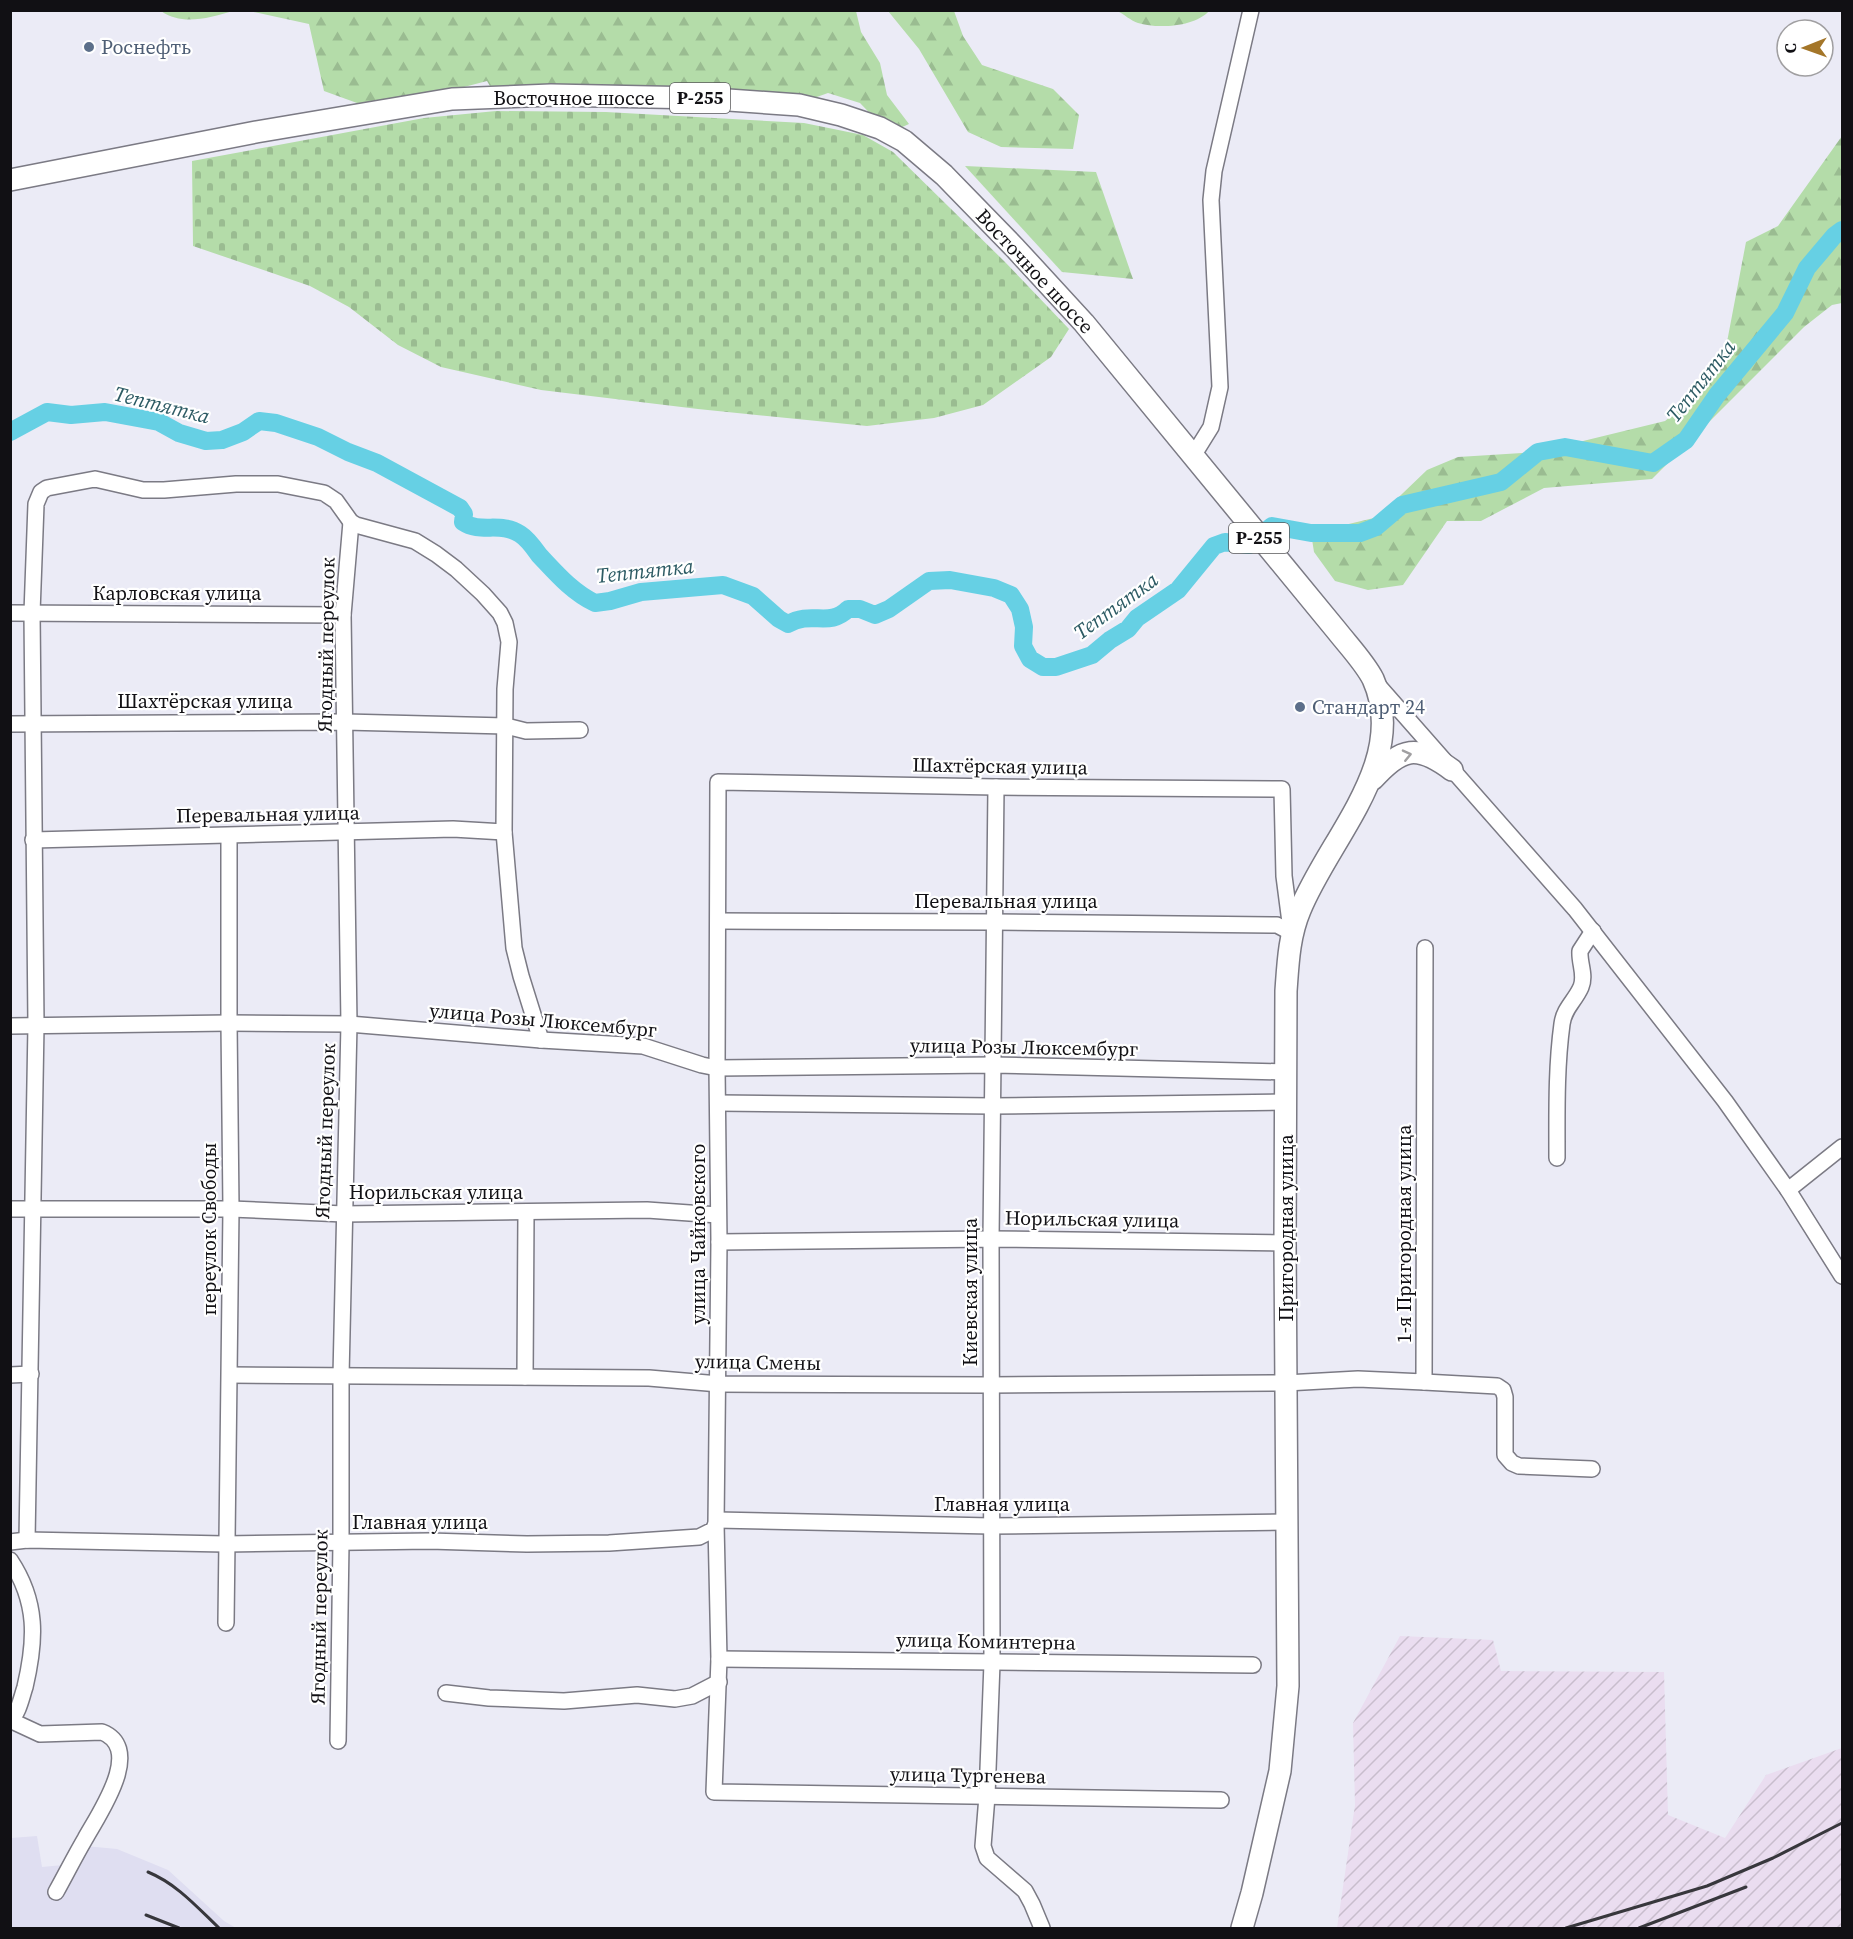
<svg xmlns="http://www.w3.org/2000/svg" width="1853" height="1939" viewBox="0 0 1853 1939" font-family="'Source Serif 4',serif">
<style>
.built{fill:#dfdef1}
.industrial{fill:url(#industrial-furrows)}
.forest{fill:url(#forest-firs)}
.cemetery{fill:url(#cemetery-stones)}
.lines{fill:none;stroke-linecap:round;stroke-linejoin:round}
.river{stroke:#66d0e4;stroke-width:18}
.minor-casing{stroke:#7b7a84;stroke-width:18}
.highway-casing{stroke:#7b7a84;stroke-width:24}
.minor{stroke:#fff;stroke-width:15}
.highway{stroke:#fff;stroke-width:21}
.rail{stroke:#37373c;stroke-width:3}
.oneway{stroke:#a09fa1}
.service-dot{fill:#5c6f8a;stroke:#fff;stroke-width:2}
.labels{text-anchor:middle;stroke-width:4.5;stroke-linejoin:round;paint-order:stroke}
.shield{fill:#fff;stroke:#58585a;stroke-width:1.5}
.shield-label{font-size:18px;font-weight:bold;fill:#111014}
.service-label{font-size:20px;fill:#4e5e75;stroke:#fff;text-anchor:start}
.street-label{font-size:20px;fill:#111014;stroke:#fff}
.water-label{font-size:21px;font-style:italic;fill:#2d5b64;stroke:#fff}
</style>
<defs>
<pattern id="industrial-furrows" width="10" height="10" patternUnits="userSpaceOnUse" patternTransform="scale(1.5)"><rect width="10" height="10" fill="#eaddf0"/><path d="M-1 1l2-2M0 10L10 0M9 11l2-2" fill="none" stroke="#c8bdcd"/></pattern>
<pattern id="forest-firs" width="22" height="20" patternUnits="userSpaceOnUse" patternTransform="scale(1.5)"><rect width="22" height="20" fill="#b4dca9"/><path d="M5 1l3.5 6h-7zM16 11l3.5 6h-7z" fill="#9abc91"/></pattern>
<pattern id="cemetery-stones" width="16" height="16" patternUnits="userSpaceOnUse" patternTransform="scale(1.5)"><rect width="16" height="16" fill="#b4dca9"/><path d="M2 7V4a2 2 0 0 1 4 0v3zM10 15v-3a2 2 0 0 1 4 0v3z" fill="#9abc91"/></pattern>
</defs>
<rect width="100%" height="100%" fill="#ebebf6"/>
<!-- built -->
<path class="built" d="M37 1836 42 1867 74 1864 85 1846 117 1849 168 1870 224 1921 236 1928H11V1838Z"/>
<!-- industrial -->
<path class="industrial" d="M1400 1636 1493 1640 1501 1671 1664 1672 1668 1815 1725 1838 1766 1775 1842 1748V1928H1337L1355 1805 1353 1723Z"/>
<!-- forest -->
<g class="forest">
<path d="M161 11H233C209 18 182 26 161 11Z"/>
<path d="M249 11H856L861 32 880 63 887 95 909 124 889 133 860 103 828 93 789 107 497 98 487 81 464 87 461 101 357 103 324 91 309 24Z"/>
<path d="M888 11H954L963 36 982 65 1053 89 1079 115 1073 149 1001 147 968 132 919 49Z"/>
<path d="M1117 11H1209C1195 27 1157 29 1138 23 1131 21 1124 14 1117 11Z"/>
<path d="M1842 136V303L1832 305 1804 327 1652 479 1544 488 1481 521H1447L1403 585 1368 590 1335 581 1314 552 1311 533 1378 517 1427 470 1458 457 1538 452 1665 421 1692 399 1727 342 1746 242 1778 226Z"/>
<path d="M965 166 1096 172 1133 279 1062 272Z"/>
</g>
<!-- cemetery -->
<path class="cemetery" d="M496 111 606 112 804 123 863 135 893 152 1005 262 1069 329 1051 357 983 405 934 418 867 426 698 409 541 390 441 367 398 345 349 307 310 286 193 246 192 161 424 118Z"/>
<g class="lines">
<!-- river -->
<path class="river" d="M10 432 47 412 71 415 105 412 159 422 179 433 206 441 222 440 243 432 259 421 276 423 318 437 348 452 377 463 460 508 464 514 463 522C481 534 500 521 520 534 528 539 534 548 539 555 556 573 572 592 595 603L610 601 641 592 723 585 753 596 779 619 788 624C812 610 829 628 848 609H860L875 615 889 609 929 581 950 580 994 588 1011 595 1020 609 1024 627 1023 646 1030 659 1043 667H1056L1092 655 1110 640 1128 629 1137 618 1178 590 1214 546 1225 542 1249 545 1272 526 1311 533H1360L1376 527 1402 505 1501 482 1538 452 1565 447 1653 463 1686 440 1717 395 1785 313 1807 268 1834 236 1842 230"/>
<defs>
<g id="minor">
<path d="M1193 456 1211 427 1220 387 1211 200 1214 171 1251 10"/>
<path d="M10 613 343 615"/>
<path d="M1376 683 1575 909 1725 1101 1788 1190 1842 1276"/>
<path d="M10 724 345 722 506 726 526 731 580 730"/>
<path d="M996 787 991 1239 992 1663 987 1796 983 1846 987 1858 1025 1891 1032 1904 1042 1928"/>
<path d="M33 840 453 829 504 832"/>
<path d="M719 921 994 922 1277 925 1292 933"/>
<path d="M10 1026 229 1023 349 1024 541 1040 643 1046 702 1065 717 1068 993 1065 1286 1072"/>
<path d="M718 1103 993 1106 1286 1102"/>
<path d="M1557 1158C1557 1113 1556 1068 1562 1024 1564 1008 1575 1001 1581 987 1586 975 1579 963 1580 951L1593 931"/>
<path d="M1788 1190 1842 1147"/>
<path d="M10 1209H231L344 1214 647 1210 718 1215"/>
<path d="M719 1242 991 1239 1285 1243"/>
<path d="M10 1375 31 1374"/>
<path d="M230 1375 649 1378 719 1384 991 1385 1286 1383 1358 1379 1424 1382 1425 948"/>
<path d="M525 1377 526 1213"/>
<path d="M1424 1382 1497 1386 1503 1390 1505 1397V1455L1512 1463 1519 1466 1592 1469"/>
<path d="M717 1520 991 1526 1287 1522"/>
<path d="M27 1540 36 1025 32 613 36 504 41 492 47 488 95 479 143 490H164L236 484H278L324 493 336 501 351 522 356 525 415 541 436 554 456 569 483 594 500 613 505 623 509 642 505 689 504 832 514 948 521 976 541 1040"/>
<path d="M10 1542 27 1540 225 1544 430 1541 527 1544 609 1543 699 1537 713 1530 716 1524"/>
<path d="M10 1560C38 1602 36 1640 25 1687 21 1699 19 1712 10 1721"/>
<path d="M226 1623 231 1209 229 1023V836"/>
<path d="M719 1659 1253 1665"/>
<path d="M446 1693 489 1698 564 1701 637 1695 675 1699 692 1696 719 1682"/>
<path d="M12 1721 40 1734 102 1732C145 1749 98 1815 85 1839 75 1856 66 1874 56 1892"/>
<path d="M338 1741 341 1543V1376L349 1024 343 615 351 522"/>
<path d="M1221 1800 714 1792 719 1659 716 1524 719 1242 717 1068 718 782 996 787 1282 789 1284 876 1291 930"/>
</g>
<g id="highway">
<path d="M10 180 256 132 452 99 551 95 700 98 799 105 841 115 880 128 904 141 944 175 1015 248 1084 323 1337 631C1348 645 1365 663 1373 679 1410 761 1329 838 1300 910 1289 936 1288 963 1286 991L1285 1243 1288 1686 1280 1771 1252 1893 1242 1928"/>
<path d="M1373 779C1402 747 1417 744 1452 770"/>
</g>
</defs>
<!-- minor casing -->
<use href="#minor" class="minor-casing"/>
<!-- highway casing -->
<use href="#highway" class="highway-casing"/>
<!-- minor -->
<use href="#minor" class="minor"/>
<!-- highway -->
<use href="#highway" class="highway"/>
<!-- rail -->
<g class="rail">
<path d="M148 1872C177 1884 197 1907 219 1928"/>
<path d="M146 1915 179 1928"/>
<path d="M1566 1928 1707 1886 1773 1858 1842 1823"/>
<path d="M1639 1928 1746 1887"/>
</g>
</g>
<!-- one-way arrows -->
<defs><path id="oneway-chevron" d="M-2-3.5L2.5 0L-2 3.5" fill="none" stroke-width="1.6" stroke-linecap="round" stroke-linejoin="round" transform="scale(1.5)"/></defs>
<use class="oneway" href="#oneway-chevron" transform="translate(1407 755) rotate(-13)"/>
<!-- markers -->
<g class="service-dot">
<circle cx="89" cy="47" r="6"/>
<circle cx="1300" cy="707" r="6"/>
</g>
<g class="labels">
<!-- shield labels -->
<g class="shield">
<rect x="670" y="83" width="60" height="30" rx="4.5"/>
<rect x="1229" y="523" width="60" height="30" rx="4.5"/>
</g>
<g class="shield-label">
<text x="700" y="104">Р-255</text>
<text x="1259" y="544">Р-255</text>
</g>
<!-- service labels -->
<g class="service-label">
<text x="101" y="54">Роснефть</text>
<text x="1312" y="714">Стандарт 24</text>
</g>
<!-- street labels -->
<g class="street-label">
<text x="574" y="105">Восточное шоссе</text>
<text transform="translate(1035 271) rotate(47)" y="7">Восточное шоссе</text>
<text x="177" y="600">Карловская улица</text>
<text transform="translate(326 645) rotate(-89)" y="7">Ягодный переулок</text>
<text x="205" y="708">Шахтёрская улица</text>
<text transform="translate(1000 766) rotate(1)" y="7">Шахтёрская улица</text>
<text transform="translate(268 814) rotate(-1)" y="7">Перевальная улица</text>
<text x="1006" y="908">Перевальная улица</text>
<text transform="translate(543 1020) rotate(5)" y="7">улица Розы Люксембург</text>
<text transform="translate(1024 1047) rotate(1)" y="7">улица Розы Люксембург</text>
<text transform="translate(325 1131) rotate(-88)" y="7">Ягодный переулок</text>
<text x="436" y="1199">Норильская улица</text>
<text transform="translate(1092 1219) rotate(1)" y="7">Норильская улица</text>
<text transform="translate(1286 1228) rotate(-90)" y="7">Пригородная улица</text>
<text transform="translate(209 1229) rotate(-90)" y="7">переулок Свободы</text>
<text transform="translate(698 1234) rotate(-90)" y="7">улица Чайковского</text>
<text transform="translate(1404 1234) rotate(-90)" y="7">1-я Пригородная улица</text>
<text transform="translate(970 1292) rotate(-90)" y="7">Киевская улица</text>
<text transform="translate(758 1362) rotate(1)" y="7">улица Смены</text>
<text x="1002" y="1511">Главная улица</text>
<text x="420" y="1529">Главная улица</text>
<text transform="translate(319 1617) rotate(-89)" y="7">Ягодный переулок</text>
<text transform="translate(986 1641) rotate(1)" y="7">улица Коминтерна</text>
<text transform="translate(968 1775) rotate(1)" y="7">улица Тургенева</text>
</g>
<!-- water labels -->
<g class="water-label">
<text transform="translate(1701 381) rotate(-52)" y="7">Тептятка</text>
<text transform="translate(162 405) rotate(14)" y="7">Тептятка</text>
<text transform="translate(645 571) rotate(-6)" y="7">Тептятка</text>
<text transform="translate(1116 606) rotate(-36)" y="7">Тептятка</text>
</g>
</g>
<!-- border -->
<rect width="1853" height="1939" fill="none" stroke="#111014" stroke-width="24"/>
<!-- north arrow -->
<g transform="translate(1805 48) rotate(269)"><circle r="28" fill="#ffffff" stroke="#a09fa1" stroke-width="1.5"/>
<path d="M0-4.5L10 22L0 15L-10 22Z" fill="#a47629"/>
<text y="-9" font-size="16" font-weight="bold" text-anchor="middle" fill="#111014">С</text>
</g>
</svg>
